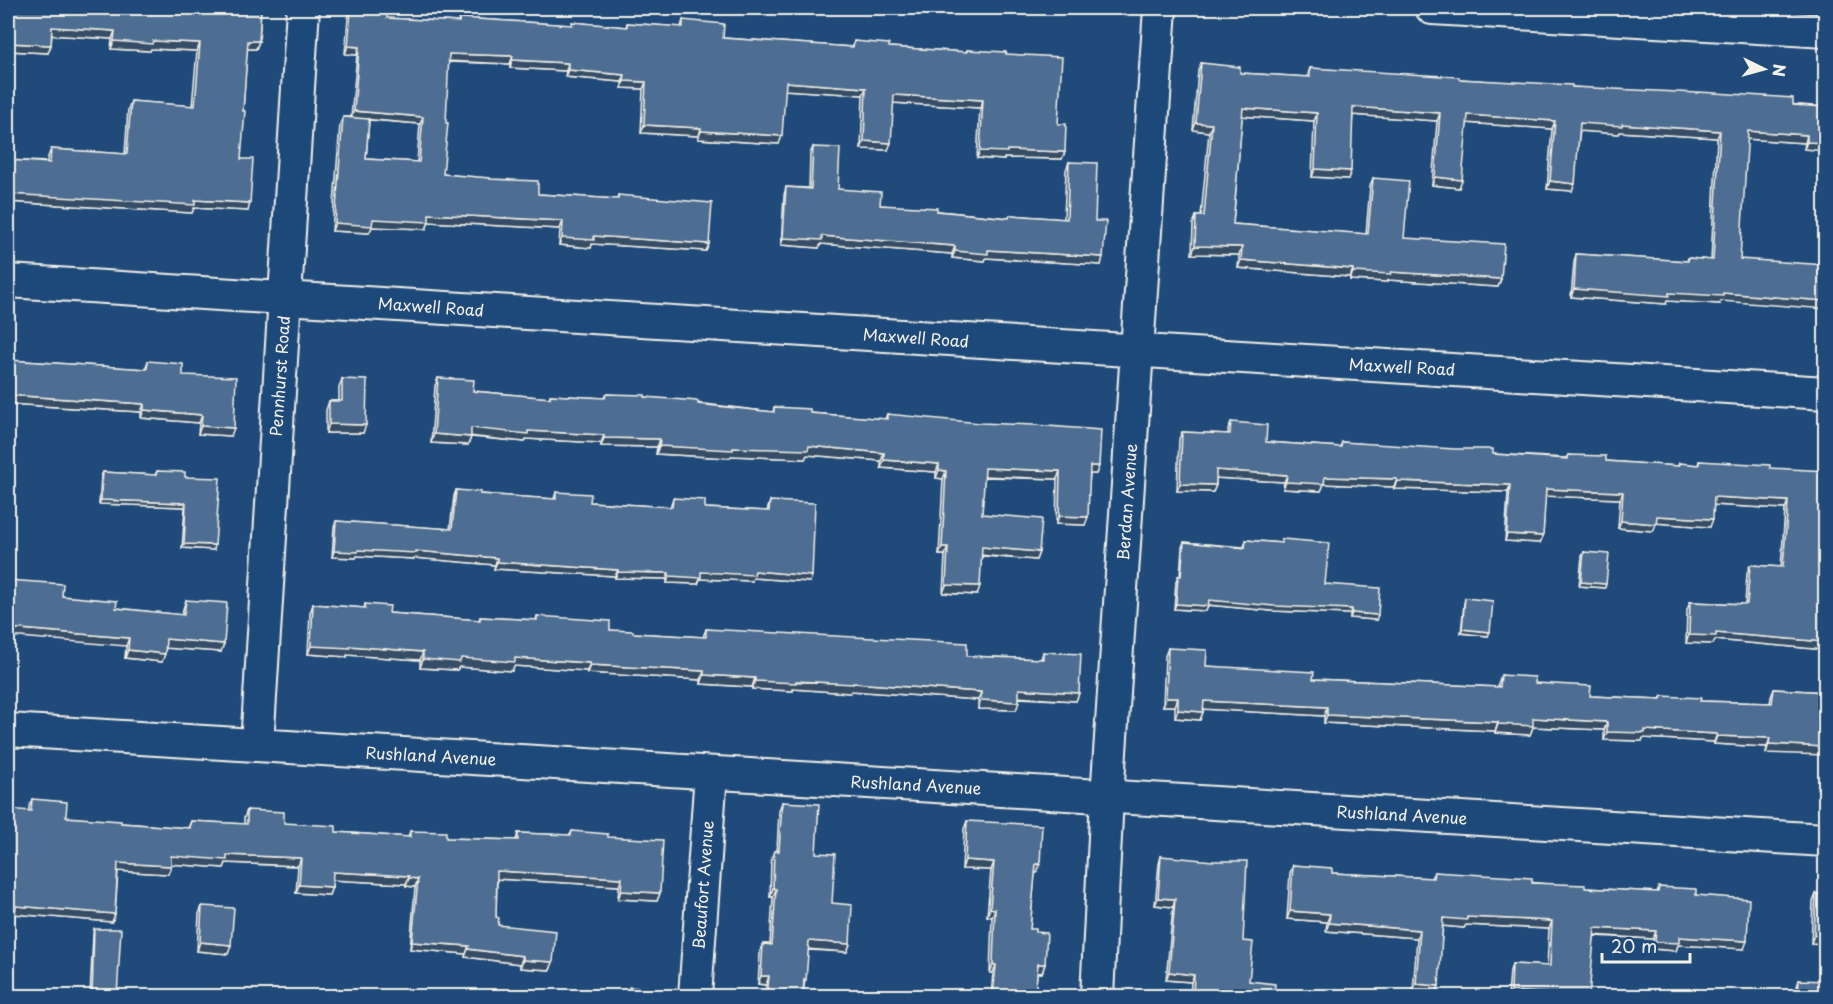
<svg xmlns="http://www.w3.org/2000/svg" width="1833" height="1004" viewBox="0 0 1833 1004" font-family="'Playpen Sans',sans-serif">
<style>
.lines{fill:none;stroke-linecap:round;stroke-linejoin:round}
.street-casing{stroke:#f4f1e8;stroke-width:36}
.street{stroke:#1f4a7a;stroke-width:32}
.wall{fill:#425f7e;stroke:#f4f1e8;stroke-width:1.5;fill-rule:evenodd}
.shaded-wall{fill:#364d66;stroke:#f4f1e8;stroke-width:1.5}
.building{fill:#4d6e92;stroke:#f4f1e8;stroke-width:1.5}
.labels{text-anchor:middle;stroke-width:4.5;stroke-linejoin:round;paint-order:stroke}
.street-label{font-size:16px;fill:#f4f1e8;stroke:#1f4a7a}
</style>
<rect width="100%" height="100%" fill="#1f4a7a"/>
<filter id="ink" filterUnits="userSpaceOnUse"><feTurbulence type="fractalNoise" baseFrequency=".0167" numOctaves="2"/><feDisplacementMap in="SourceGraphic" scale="12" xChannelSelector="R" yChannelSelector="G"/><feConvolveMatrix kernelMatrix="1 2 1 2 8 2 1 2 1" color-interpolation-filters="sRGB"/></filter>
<g filter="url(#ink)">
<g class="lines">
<defs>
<g id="street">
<path d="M1432 8 1826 31"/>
<path d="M8 281 1826 393"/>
<path d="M8 730 1826 840"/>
<path d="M257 745 303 8"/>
<path d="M695 996 711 773"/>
<path d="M1097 996 1107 797 1160 8"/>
</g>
</defs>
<!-- street casing -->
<use href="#street" class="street-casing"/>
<!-- street -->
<use href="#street" class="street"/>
</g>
<!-- wall -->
<g class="wall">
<path d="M8 8H118L168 10 169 8 220 10 221 8H261L259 41 256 49H247L243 111 241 159 248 211 194 208 192 213 8 202V160L47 162 48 157 51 149 125 154 128 109 131 101 192 106 197 51 151 49 150 51 111 49 112 39 52 35 51 45 48 53 8 51Z"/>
<path d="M351 11 387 18 458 22 460 18 571 25 572 22 626 27 627 23 681 27 683 20 723 38 852 47 854 41 889 47 966 52 967 50 1006 54 1058 124 1065 152 1062 159 1004 158V160L977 158 980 108 893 103 888 150 861 149 863 95 785 90 779 144 698 139 699 136 641 133 643 89 622 88V82L565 77 566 71 510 68V64L448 62 443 174 490 179 538 194 617 199 618 195 709 244 706 251 592 244 591 248 559 245 560 229 429 222 426 229 372 227 369 233 332 231 340 124 343 117H351L357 55 345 54 348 18ZM369 120 420 124 417 162 366 159Z"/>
<path d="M1201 63 1240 73 1307 77 1310 68 1572 87 1826 107 1804 149 1805 143 1747 139 1720 304 1667 301 1666 304 1571 297 1574 262 1576 254 1687 261 1688 258 1711 260 1717 138 1620 132 1619 134 1580 131 1572 191 1547 189 1552 129 1467 123 1459 188 1432 185 1437 121 1353 115 1348 179 1312 177 1314 121 1242 116 1233 224 1366 234 1370 186 1373 178 1404 238 1501 279 1498 287 1388 280V282L1350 280V277L1238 268 1239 255 1192 254 1193 224 1196 216H1201L1209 132 1193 130 1198 71Z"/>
<path d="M813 147 838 189 880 205 1009 218 1010 215 1064 219 1066 170 1069 162 1095 221 1101 265 986 258 985 261 952 258V254L821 244 819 248 781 245 784 195 786 187 809 188 810 154Z"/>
<path d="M8 360 145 369 148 361 183 375 231 436 198 434 199 423 141 418V412L8 404Z"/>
<path d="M438 378 473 391 549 398 550 395 604 398 606 394 645 397 773 412 774 407 810 413 885 419 887 414 1099 466 1096 474H1090L1085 525 1056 524 1057 479 984 477 982 514 1039 552 1036 560 982 556 977 595 943 593 945 555H939L943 479 936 478V472L881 468V461L807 455 805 459 731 456 730 458 656 454 657 447 601 446V443L526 439 525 442 471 437 468 445 431 443 435 386Z"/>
<path d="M342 379 363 433H326V410L329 401H339V388Z"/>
<path d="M1231 422 1266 442 1340 447 1342 442 1493 454 1566 458 1568 455 1606 461 1678 466 1679 463 1698 465 1699 461 1770 468 1822 532 1820 572H1826V648L1825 650 1715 640 1713 644 1686 643 1687 610 1690 602 1745 604 1747 573 1750 565 1781 567 1785 509 1714 505 1710 527 1656 523 1653 531 1618 528 1620 499 1545 496 1543 536 1540 543 1505 541 1508 492 1394 489V487L1324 484 1321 491 1283 489 1284 482 1216 478V485L1213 492 1177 491 1179 439 1182 432 1228 434V430Z"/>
<path d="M157 471 185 477 214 550 182 548 185 507 99 504 101 476 103 472 155 475Z"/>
<path d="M456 490 480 494 554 499 556 492 590 502 670 507 673 498 705 508 767 511 770 501 810 582 753 578 752 581 700 579 698 584 667 583V579L615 578V576L494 569 495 565 414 558V559L357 556 356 558 332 557 334 527 336 521 450 529 454 496Z"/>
<path d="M1282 539 1325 584 1376 620 1350 618V614L1272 611 1208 605 1206 611 1174 609 1176 581 1178 576H1180L1182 547 1184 542 1244 547 1246 540 1281 543Z"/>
<path d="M1584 552 1605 588 1579 586 1582 556Z"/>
<path d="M62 596 116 608 182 615 183 609 186 600 221 652 166 648 162 662 125 658 126 646Z"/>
<path d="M1465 598 1488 636 1461 633 1464 603Z"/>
<path d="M313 604 364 608 365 604 389 613 479 620 480 617 536 620 537 616 610 630 633 633 703 637 706 629 967 656 1041 659 1043 652 1079 693 1076 701 1019 698 1016 710 978 709V700L851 691 850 693 793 689V691L752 689V687L701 684V680L587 673V671L514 666 512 671 459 667 457 670 420 668V660L347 655V657L308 654 310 613Z"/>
<path d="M1168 648 1206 666 1313 679 1498 687V684L1501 675 1590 696 1660 699 1662 696 1700 701 1770 703 1771 697 1774 689 1826 692 1766 753 1767 747 1714 744V742L1643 738 1642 741 1604 740V730L1533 727 1530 735 1495 733V731L1324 723V716L1204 709 1200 720 1175 718V706H1163L1165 656Z"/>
<path d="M32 799 66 817 121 823 188 828 191 821 244 824V818L247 810 284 823 336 832 408 837 410 831 446 838 516 840 518 833 570 835 572 831 608 837 660 893 657 901 618 899 619 886 497 879 496 917 498 925 553 962 550 970 520 968V964L465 957 466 954 410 949 415 887 406 886V884L333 880 332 887 329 895 296 893 298 866 226 863 224 868 171 864 168 874 118 871 115 914 112 922 15 914 11 929 29 807Z"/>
<path d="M782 802 816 853 832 903 850 944 847 952 808 950 803 996H765L766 985 758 984 760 952 763 944H770L773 897H770L771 859 774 851H777L779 811Z"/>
<path d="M967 821 1037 873 1035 872 1030 929 1036 932 1045 964 1042 973H1037L1035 996H991L993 973H990L992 917 987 916 991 870 962 869 964 829Z"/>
<path d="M1161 856 1243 941 1249 981 1274 996H1190L1191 982 1166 980 1173 907 1155 905 1159 864Z"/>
<path d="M1293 865 1332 873 1431 878 1434 872 1585 888 1657 892 1659 887 1696 895 1744 949 1678 945 1676 951 1653 949V939L1594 936 1588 996H1473L1474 994 1508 996 1510 971 1512 964 1547 966 1549 929 1466 925 1464 928 1443 926 1436 994 1413 992 1417 938 1326 931 1327 922 1287 919 1290 873Z"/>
<path d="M1816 894 1826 944 1811 943 1813 902Z"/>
<path d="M202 906 231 945 228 954 197 951 199 914Z"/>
<path d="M94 929 117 996H90L93 933Z"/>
<path d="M1799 980 1826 996H1796L1797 986Z"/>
</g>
<!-- shaded-wall -->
<g class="shaded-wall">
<path d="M52 27 115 31 112 39 49 35Z"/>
<path d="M114 41H153L200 43 197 51 151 49 150 51 111 49Z"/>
<path d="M248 41H259L256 49H245Z"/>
<path d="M8 43 51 45 48 53 8 51Z"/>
<path d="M348 46 359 47 357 55 345 54Z"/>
<path d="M449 54 513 56 510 64 446 61Z"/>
<path d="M512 60 568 63 566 71 510 68Z"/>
<path d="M568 70 625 75 622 82 565 77Z"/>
<path d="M624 81 646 82 643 89 622 88Z"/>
<path d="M786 82 866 88 863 95 783 90Z"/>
<path d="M894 95 983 100 980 108 891 103Z"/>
<path d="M1353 107 1440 113 1437 121 1351 115Z"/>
<path d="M1243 108 1317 113 1314 121 1240 116Z"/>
<path d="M354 111 423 117 420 124 351 118Z"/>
<path d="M1468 115 1555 121 1552 129 1465 123Z"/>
<path d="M1196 123 1212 124 1209 132 1193 130Z"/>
<path d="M1580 123 1622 124 1720 131 1717 138 1620 132 1619 134 1578 131Z"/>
<path d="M644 125 701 128 699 136 641 133Z"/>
<path d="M701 131 782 136 779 144 698 139Z"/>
<path d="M1748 131 1807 135 1805 143 1745 139Z"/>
<path d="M864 141 891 143 888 150 861 149Z"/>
<path d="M1807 142 1826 143V151L1804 149Z"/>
<path d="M1007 150 1065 152 1062 159 1004 158V160L977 158 980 151Z"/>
<path d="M1315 169 1351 171 1348 179 1312 177Z"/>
<path d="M1435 177 1462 180 1459 188 1432 185Z"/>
<path d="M1550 181 1575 184 1572 191 1547 189Z"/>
<path d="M8 194 195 200 250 203 248 211 194 208 192 213 8 202Z"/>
<path d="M429 214 563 221 560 229 429 222 426 229 372 227 369 233 332 231 335 223 373 219Z"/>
<path d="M594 236 709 244 706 251 592 244 591 248 559 245 562 238Z"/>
<path d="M822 236 955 246 952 254 821 244 819 248 781 245 783 238Z"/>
<path d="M1195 246 1242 247 1239 255 1192 254Z"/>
<path d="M988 250 1103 257 1101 265 986 258 985 261 952 258 955 251Z"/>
<path d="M1241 260 1353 269 1350 277 1238 268Z"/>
<path d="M1353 272H1391L1501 279 1498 287 1388 280V282L1350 280Z"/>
<path d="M1574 289 1669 293H1723L1826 301V309L1721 301 1720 304 1667 301 1666 304 1571 297Z"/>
<path d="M8 395 144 404 141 412 8 404Z"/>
<path d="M144 410 202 415 199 423 141 418Z"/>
<path d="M329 424 366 425 363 433H326Z"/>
<path d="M201 426 234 428 231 436 198 434Z"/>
<path d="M471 428 604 435 601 443 526 439 525 442 468 436Z"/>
<path d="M434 434 471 437 468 445 431 443Z"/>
<path d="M604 438 660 439 657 447 601 446Z"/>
<path d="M659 446 733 448 809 446 884 453 881 461 807 455 805 459 731 456 730 458 656 454Z"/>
<path d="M884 460 939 464 936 472 881 468Z"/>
<path d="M1090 466H1099L1096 474H1087Z"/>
<path d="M985 468 1060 471 1057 479 982 476Z"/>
<path d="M939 470 946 471 943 479 936 478Z"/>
<path d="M1216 470 1287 475 1284 482 1214 478Z"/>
<path d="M1325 477 1397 479 1394 487 1324 484 1321 491 1283 489 1286 482Z"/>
<path d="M1397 481 1510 485 1508 492 1394 489Z"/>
<path d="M1180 484 1216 485 1213 492 1177 491Z"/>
<path d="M1546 489 1623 492 1620 499 1543 496Z"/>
<path d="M1714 497 1788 501 1785 509 1711 505Z"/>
<path d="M101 500 186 503 185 507 99 504Z"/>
<path d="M1059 516 1088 517 1085 525 1056 524Z"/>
<path d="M1657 516 1713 519 1710 527 1654 523Z"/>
<path d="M1621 521 1656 524 1653 531 1618 528Z"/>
<path d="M1823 524H1826V532H1820Z"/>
<path d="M1507 534 1543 536 1540 543 1505 541Z"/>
<path d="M184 544 215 545 214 550 182 548Z"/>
<path d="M942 547H948L945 555H939Z"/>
<path d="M982 547 1039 552 1036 560 979 555Z"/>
<path d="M358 550 416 551 497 558 495 565 414 558V559L357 556 356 558 332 557 334 551Z"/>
<path d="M497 562 618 570 615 576 494 569Z"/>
<path d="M755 571 812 576 810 582 753 578 752 581 700 579 698 584 667 583 669 576 701 572Z"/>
<path d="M618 572 669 573 667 579 615 578Z"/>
<path d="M1581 582 1606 584 1605 588 1579 586Z"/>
<path d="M946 585 980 586 977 595 943 593Z"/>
<path d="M1209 600 1352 609 1350 614 1272 611 1207 605Z"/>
<path d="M1176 604 1208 606 1206 611 1174 609Z"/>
<path d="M1352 613 1378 615 1376 620 1350 618Z"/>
<path d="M8 628 129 638 126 646 8 636Z"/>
<path d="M1462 629 1490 632 1488 636 1461 633Z"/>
<path d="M1716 633 1826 642V648L1825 650 1715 640 1713 644 1686 643 1689 635Z"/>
<path d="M166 639 224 644 221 652 163 648Z"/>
<path d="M311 646H350L423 652 420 660 347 655V657L308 654Z"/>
<path d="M128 650 165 654 162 662 125 658Z"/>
<path d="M461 658H515L590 663 587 671 514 666 512 671 459 667 457 670 420 668 423 659Z"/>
<path d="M590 665 704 671 701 680 587 673Z"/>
<path d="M704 675 755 678 752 687 701 684Z"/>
<path d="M755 681 853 683 981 692 978 700 851 691 850 693 793 689V691L752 689Z"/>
<path d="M1019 689 1079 693 1076 701 1016 697Z"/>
<path d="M1166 698H1178L1175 706H1163Z"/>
<path d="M981 700 1019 702 1016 710 978 709Z"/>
<path d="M1204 701 1327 707 1324 716 1201 709Z"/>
<path d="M1178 710 1203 712 1200 720 1175 718Z"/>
<path d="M1327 715 1498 722 1495 731 1324 723Z"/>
<path d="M1533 718 1607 722 1604 730 1533 727 1530 735 1495 733 1498 724Z"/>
<path d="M1645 730 1717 734 1714 742 1643 738 1642 741 1604 740 1607 732Z"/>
<path d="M1717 736 1770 738 1767 747 1714 744Z"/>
<path d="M1769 744 1826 747V755L1766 753Z"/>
<path d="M227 855 301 858 298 866 226 863 224 868 168 864 171 856Z"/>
<path d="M965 860 994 862 991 870 962 869Z"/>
<path d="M118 863 171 866 168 874 115 871Z"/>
<path d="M1036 864H1040L1037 873 1033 872Z"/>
<path d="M497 871 622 878 619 886 495 879Z"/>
<path d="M333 872 409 876 406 884 330 880Z"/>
<path d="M409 878 418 879 415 887 406 886Z"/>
<path d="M299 885 332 887 329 895 296 893Z"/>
<path d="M773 888 776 889 773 897H770Z"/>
<path d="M621 891 660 893 657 901 618 899Z"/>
<path d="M1158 898 1175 899 1173 907 1155 905Z"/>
<path d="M16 906 115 914 112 922 13 914Z"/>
<path d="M990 908 995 909 992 917 987 916Z"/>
<path d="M1290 911 1330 914 1327 922 1287 919Z"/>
<path d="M1467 917 1552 921 1549 929 1466 925 1464 928 1441 926 1443 918Z"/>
<path d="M8 920 14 921 11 929H8Z"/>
<path d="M1329 923 1420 930 1417 938 1326 931Z"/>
<path d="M1595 928 1656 931 1653 939 1592 935Z"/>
<path d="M1814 935H1826V944L1811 943Z"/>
<path d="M1679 937 1747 941 1744 949 1678 945 1676 951 1653 949 1655 942Z"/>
<path d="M809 941 850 944 847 952 806 949Z"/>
<path d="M200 942 231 945 228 954 197 951Z"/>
<path d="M412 942 469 946 466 954 410 949Z"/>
<path d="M468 949 523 956 520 964 465 957Z"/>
<path d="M523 960 553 962 550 970 520 968Z"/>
<path d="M1038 964H1045L1042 973 1035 972Z"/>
<path d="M993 965H996L993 973H990Z"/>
<path d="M1169 972 1194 975 1191 982 1166 980Z"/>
<path d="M761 976H769L766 985 758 984Z"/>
<path d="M1416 984 1439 986 1436 994 1413 992Z"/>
<path d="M1511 991 1589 996H1509Z"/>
</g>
<!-- building -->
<g class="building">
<path d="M9 8H118L169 10V8H174L222 10V8H261L259 41H248L243 111H245L241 159H253L250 203 195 200V205L8 194V160L50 163 51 149 127 154 131 101 195 106 200 43 153 41 152 44 114 41 115 31 52 27 51 45 8 43Z"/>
<path d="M351 11 387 14V18L459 22 460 18 572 25V22L627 27V23L683 27V20L724 24 723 38 853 47 854 41 889 44V47L967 52V50L1006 52V54L1062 57 1058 124H1066L1065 152 1007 150V152L980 151 983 100 894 95 891 143 864 141 866 88 786 82 782 136 701 131V128L644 125 646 82 624 81 625 75 568 70V63L512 60 513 56 449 54 446 123H448L443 174 490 178V179L538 181V194L618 199V195L712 203 709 244 594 236V240L562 238 563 221 429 214V222L373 219 372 226 335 223 343 117 369 119 366 159 419 162 423 117 354 111 359 47 348 46Z"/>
<path d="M1201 63 1240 67V73L1310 77V68L1459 77V79L1572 85V87L1698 93 1699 92 1793 98V105L1826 107V143L1807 142V135L1748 131 1740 259 1826 265V301L1723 293V296L1669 293V296L1574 289 1576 254 1688 261V258L1713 260 1720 131 1622 124V126L1580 123 1575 184 1550 181 1555 121 1468 115 1462 180 1435 177 1440 113 1353 107 1351 171 1315 169 1317 113 1243 108 1233 224 1368 234 1373 178 1409 181 1404 238 1504 244 1501 279 1391 272V274L1353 272V269L1241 260 1242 247 1195 246 1196 216H1204L1212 124 1196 123Z"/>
<path d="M813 147 840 148 838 189 881 192 880 205 937 208V211L1009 218 1010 215 1067 219 1069 162 1097 163 1095 221H1106L1103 257 988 250V254L955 251V246L822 236V240L783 238 786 187 811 189Z"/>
<path d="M8 360 147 369 148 361 183 364V375L236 377 234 428 201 426 202 415 144 410V404L8 395Z"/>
<path d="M438 378 474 380 473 391 550 398V395L605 398 606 394 645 395V397L698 401V404L774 412V407L810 409V413L887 419V414L980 423 1034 425 1101 430 1099 466H1090L1088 517 1059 516 1060 471 985 468 982 514 1042 519 1039 552 982 547 980 586 946 585 948 547H942L946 471 939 470V464L884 460V453L809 446 808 450 733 448V450L659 446 660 439 604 438V435L528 431V434L471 428V437L434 434Z"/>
<path d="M342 379 367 380 366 425 329 424V401H342Z"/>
<path d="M1231 422 1267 425 1266 442 1341 447 1342 442 1455 449H1493V454L1568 459V455L1606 456V461L1679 466V463L1699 465V461L1770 465V468L1826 471V524H1823L1820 572H1826V642L1716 633V636L1689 635 1690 602 1747 604 1750 565 1783 567 1788 501 1714 497 1713 519 1657 516 1656 524 1621 521 1623 492 1546 489 1543 536 1507 534 1510 485 1397 481V479L1325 477 1324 484 1286 482 1287 475 1216 470V485L1180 484 1182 432 1230 434Z"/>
<path d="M157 471 185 472V477L220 478 215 545 184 544 186 503 101 500 103 472 156 475Z"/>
<path d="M456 490 481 492 480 494 556 499V492L591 494 590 502 672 507 673 498 705 500V508L769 511 770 501 815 503 812 576 755 571 754 575 701 572V578L669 576V573L618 572V570L497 562V558L416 551V553L358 550V552L334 551 336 521 452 529Z"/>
<path d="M1282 539 1329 543 1325 584 1380 588 1378 615 1352 613V609L1274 606 1209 600 1208 606 1176 604 1178 576H1181L1184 542 1245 548 1246 540 1282 543Z"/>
<path d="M1584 552 1609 554 1606 584 1581 582Z"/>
<path d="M8 580 63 584 62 596 117 601 116 608 184 615 186 600 227 603 224 644 166 639 165 654 128 650 129 638 8 628Z"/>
<path d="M1465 598 1493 601 1490 632 1462 629Z"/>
<path d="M313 604 365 608V604L390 606 389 613 480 620V617L537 620V616L610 621V630L633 631V633L706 637V629L967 643V656L1043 659V652L1081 654 1079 693 1019 689V702L981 700V692L853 683V684L796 681V683L755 681V678L704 675V671L590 665V663L515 658V662L461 658 460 662 423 659V652L350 646V648L311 646Z"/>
<path d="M1168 648 1207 650 1206 666 1314 672 1313 679 1500 687 1501 675 1535 677V683L1591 686 1590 696 1661 699 1662 696 1701 698 1700 701 1772 703 1774 689 1826 692V747L1769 744 1770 738 1717 736V734L1645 730V733L1607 732V722L1533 718V726L1498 724V722L1327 715V707L1204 701 1203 712 1178 710V698H1166Z"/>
<path d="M32 799 67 802 66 817 121 821V823L190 828 191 821 247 824V810L284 812V823L336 826V832L410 837V831L446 832V838L518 840V833L571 835 572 831 608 834V837L663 840 660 893 621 891 622 878 497 871 496 917 499 918 498 925 556 931 553 962 523 960V956L468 949 469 946 412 942 418 879 409 878V876L333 872 332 887 299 885 301 858 227 855V860L171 856V866L118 863 115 914 16 906 14 921 8 920V809L31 811Z"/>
<path d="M782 802 819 804 816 853 835 854 832 903 852 905 850 944 809 941 806 980 804 979 803 996H767L769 976H761L763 944 772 945 776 889 773 888 774 851H779Z"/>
<path d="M967 821 1042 825 1040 864H1036L1030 929H1036V932L1047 933 1045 964H1038L1035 996H993L996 965H993L995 909 990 908 994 862 965 860Z"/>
<path d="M1161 856 1213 861H1247L1243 941 1253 942 1249 981 1275 984 1274 996H1193L1194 975 1169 972 1175 899 1158 898Z"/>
<path d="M1293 865 1332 868V873L1433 878 1434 872 1532 878V883L1585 885V888L1658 892 1659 887 1696 889V895L1749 899 1747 941 1679 937V943L1655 942 1656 931 1595 928 1589 996 1511 991 1512 964 1550 966 1552 921 1467 917V920L1443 918 1439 986 1416 984 1420 930 1329 923 1330 914 1290 911Z"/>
<path d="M1816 894H1826V935H1814Z"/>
<path d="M202 906 234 908 231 945 200 942Z"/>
<path d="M94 929H121L117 996H88H92Z"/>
<path d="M1799 980 1826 981V996H1798Z"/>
<path d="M629 987 660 990V996H628Z"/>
<path d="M1474 994 1509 996H1474Z"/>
</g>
</g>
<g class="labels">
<!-- street labels -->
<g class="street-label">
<text transform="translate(431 307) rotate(4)" y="6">Maxwell Road</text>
<text transform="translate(916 338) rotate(4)" y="6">Maxwell Road</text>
<text transform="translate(1402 367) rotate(3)" y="6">Maxwell Road</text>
<text transform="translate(280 376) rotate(-86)" y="6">Pennhurst Road</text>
<text transform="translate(1127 502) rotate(-86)" y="6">Berdan Avenue</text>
<text transform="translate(431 756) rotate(3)" y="6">Rushland Avenue</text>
<text transform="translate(916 785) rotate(3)" y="6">Rushland Avenue</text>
<text transform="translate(1402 815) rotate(3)" y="6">Rushland Avenue</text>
<text transform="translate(703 885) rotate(-86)" y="6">Beaufort Avenue</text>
</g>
</g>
<!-- margin -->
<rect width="1833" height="1004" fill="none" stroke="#1f4a7a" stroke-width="30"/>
<rect x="15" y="15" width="1803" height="974" fill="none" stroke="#f4f1e8" stroke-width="2" filter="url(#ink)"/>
<!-- north arrow -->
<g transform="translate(1764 69) rotate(95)" stroke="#1f4a7a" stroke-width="4.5" paint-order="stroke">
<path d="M0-4.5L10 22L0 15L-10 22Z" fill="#f4f1e8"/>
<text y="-9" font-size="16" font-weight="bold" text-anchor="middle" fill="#f4f1e8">N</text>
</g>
<!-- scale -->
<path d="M1602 953v9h88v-9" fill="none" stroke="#f4f1e8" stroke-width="3"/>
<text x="1611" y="953" font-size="18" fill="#f4f1e8" stroke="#1f4a7a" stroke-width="4.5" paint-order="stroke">20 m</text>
</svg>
